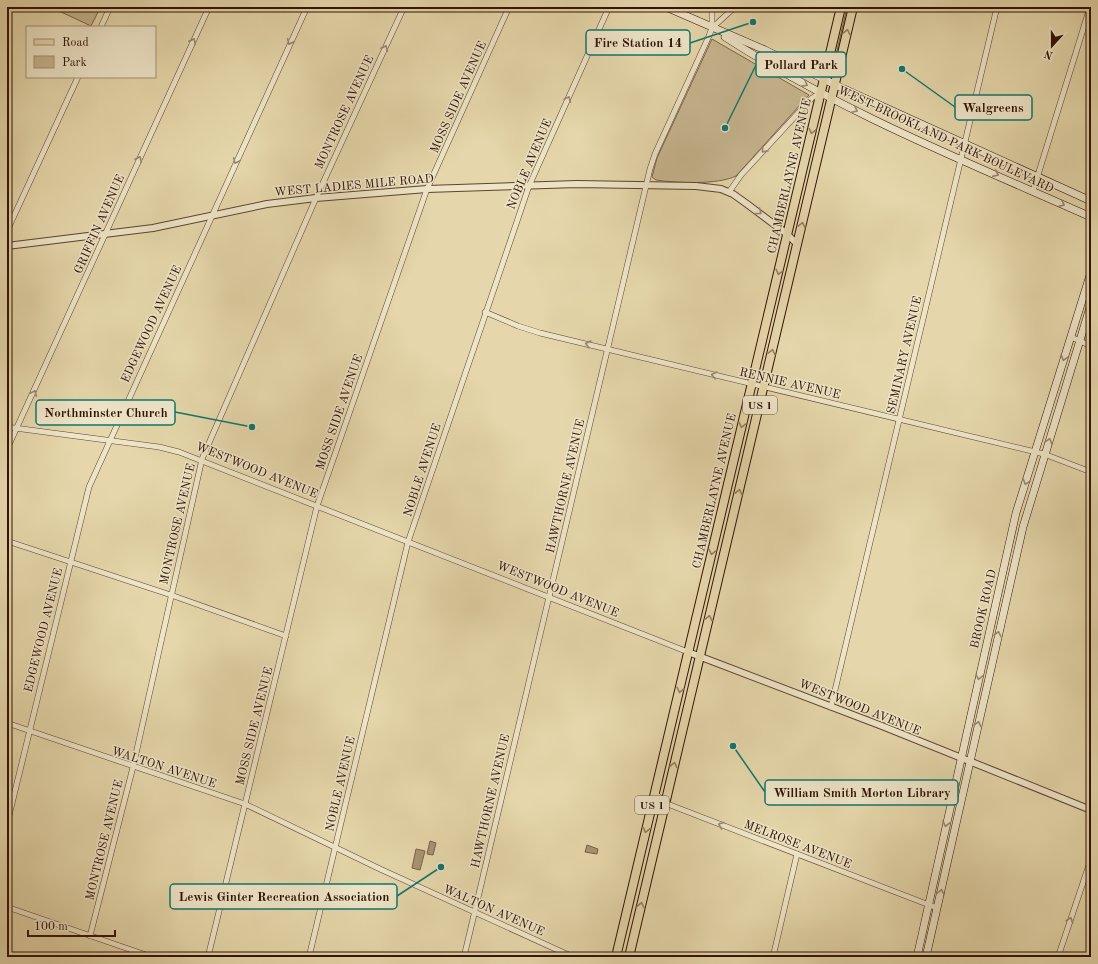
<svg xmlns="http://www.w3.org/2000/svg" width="1098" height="964" viewBox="0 0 1098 964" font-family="'Old Standard TT',serif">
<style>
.green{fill:#c6b68f;stroke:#7c644a}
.water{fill:#a89473;stroke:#786047}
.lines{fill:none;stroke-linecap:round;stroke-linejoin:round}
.minor-casing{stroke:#5e432f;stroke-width:6}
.tertiary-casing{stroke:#5e432f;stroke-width:8}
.secondary-casing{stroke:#311206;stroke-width:8}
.primary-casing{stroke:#311206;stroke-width:10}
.minor{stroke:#eee5c8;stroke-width:5}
.tertiary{stroke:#eee5c8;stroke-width:6}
.secondary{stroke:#eee5c8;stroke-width:7}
.primary{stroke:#e5d7ab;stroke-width:8}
.oneway{stroke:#947e61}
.oneway2{stroke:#998671}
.labels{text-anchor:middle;stroke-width:3;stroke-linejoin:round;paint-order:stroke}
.shield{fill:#eee5c8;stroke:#6a5140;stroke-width:1}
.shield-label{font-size:11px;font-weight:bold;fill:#311206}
.street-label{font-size:12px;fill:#311206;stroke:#eee5c8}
.leader{fill:none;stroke:#0f766e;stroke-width:1.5}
.callout-dot{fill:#0f766e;stroke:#eee5c8;stroke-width:1.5}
.callout{fill:#eee5c8;stroke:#0f766e;stroke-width:1.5}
.callout-label{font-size:13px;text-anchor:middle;font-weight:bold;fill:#311206}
</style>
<rect width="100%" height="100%" fill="#e5d7ab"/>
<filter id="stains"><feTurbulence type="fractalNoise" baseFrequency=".005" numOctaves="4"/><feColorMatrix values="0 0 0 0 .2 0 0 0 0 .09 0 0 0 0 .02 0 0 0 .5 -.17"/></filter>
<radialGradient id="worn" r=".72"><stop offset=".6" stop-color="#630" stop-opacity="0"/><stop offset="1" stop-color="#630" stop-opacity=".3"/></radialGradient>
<!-- green -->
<g class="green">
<path d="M61 7H86L98 12 91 26 59 11Z"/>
<path d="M847 7H850L834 71 832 72Z"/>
<path d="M712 39 809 95 736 176C718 185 676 183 656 180L652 177 657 158Z"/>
</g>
<!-- water -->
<g class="water">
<path d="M430 841 436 843 433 855 427 854Z"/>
<path d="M587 845 598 849 597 854 585 852Z"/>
<path d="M416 849 425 851 420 870 412 868Z"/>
</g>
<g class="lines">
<defs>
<g id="minor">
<path d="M7 10 9 7"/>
<path d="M101 27 110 7"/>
<path d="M712 28 735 7"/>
<path d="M1033 191 1090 7"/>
<path d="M729 192 741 175 812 98 820 93"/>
<path d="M7 231 78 77"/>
<path d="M485 312 518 326 540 333 1044 454 1091 472"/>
<path d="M1071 337 1091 346"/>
<path d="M7 427 159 447 179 452 688 652"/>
<path d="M7 449 209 7"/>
<path d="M7 541 171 595 286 636"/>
<path d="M831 707 997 7"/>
<path d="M7 723 245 804 380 869 573 957"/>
<path d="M655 793 665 803 937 908"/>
<path d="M7 824 89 487 307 7"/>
<path d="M7 907 152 957"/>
<path d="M90 936 133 767 202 459 316 198 404 7"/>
<path d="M208 957 317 506 427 189 509 7"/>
<path d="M309 957 408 542 529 186 609 7"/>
<path d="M464 957 650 169 655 154 709 36 712 28V7"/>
<path d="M773 957 797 854"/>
<path d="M1058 957 1091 859"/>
</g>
<g id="tertiary">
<path d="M7 246 153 228 267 204 316 198 427 189 577 184 696 186 721 189 733 194 747 204 787 234 797 244"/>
<path d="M688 652 882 726 1091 810"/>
</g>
<g id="secondary">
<path d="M666 7 765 50 844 89 1091 201"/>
<path d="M725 37C839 111 967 162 1091 217"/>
<path d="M917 957 1016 513 1091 272"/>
<path d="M926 957 1023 527 1091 304"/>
</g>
<g id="primary">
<path d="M616 957 841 7"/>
<path d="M629 957 853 7"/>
</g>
</defs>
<!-- minor casing -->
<use href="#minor" class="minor-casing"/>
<!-- tertiary casing -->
<use href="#tertiary" class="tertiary-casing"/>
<!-- secondary casing -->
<use href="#secondary" class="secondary-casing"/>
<!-- primary casing -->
<use href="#primary" class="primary-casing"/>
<!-- minor -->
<use href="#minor" class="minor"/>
<!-- tertiary -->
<use href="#tertiary" class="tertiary"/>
<!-- secondary -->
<use href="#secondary" class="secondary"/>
<!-- primary -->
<use href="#primary" class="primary"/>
</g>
<!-- one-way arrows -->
<defs><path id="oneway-chevron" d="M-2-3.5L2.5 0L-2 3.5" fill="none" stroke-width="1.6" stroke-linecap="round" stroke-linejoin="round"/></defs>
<g class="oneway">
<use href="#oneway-chevron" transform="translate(847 32) rotate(-77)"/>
<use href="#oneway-chevron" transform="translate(812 131) rotate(103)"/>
<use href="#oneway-chevron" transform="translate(802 225) rotate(-77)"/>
<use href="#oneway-chevron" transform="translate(779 272) rotate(104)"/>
<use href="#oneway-chevron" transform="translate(772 352) rotate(-77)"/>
<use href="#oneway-chevron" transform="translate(742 425) rotate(103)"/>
<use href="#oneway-chevron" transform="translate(739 492) rotate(-77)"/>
<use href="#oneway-chevron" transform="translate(712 552) rotate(103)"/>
<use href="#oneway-chevron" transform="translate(709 618) rotate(-77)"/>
<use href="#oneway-chevron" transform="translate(680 690) rotate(103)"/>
<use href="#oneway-chevron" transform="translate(674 765) rotate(-77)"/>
<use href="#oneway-chevron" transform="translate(646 830) rotate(103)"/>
<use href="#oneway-chevron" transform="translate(641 905) rotate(-77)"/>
</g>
<g class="oneway2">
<use href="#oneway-chevron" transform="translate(193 41) rotate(-65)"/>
<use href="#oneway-chevron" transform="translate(290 42) rotate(115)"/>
<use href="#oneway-chevron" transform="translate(385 48) rotate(-65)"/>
<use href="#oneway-chevron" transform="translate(805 84) rotate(29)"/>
<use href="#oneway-chevron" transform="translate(568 99) rotate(-66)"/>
<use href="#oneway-chevron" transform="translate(855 110) rotate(25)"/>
<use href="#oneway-chevron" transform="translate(764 150) rotate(132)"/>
<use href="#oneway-chevron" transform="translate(139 159) rotate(-65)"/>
<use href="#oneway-chevron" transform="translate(236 161) rotate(115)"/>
<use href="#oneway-chevron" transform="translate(996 174) rotate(24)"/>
<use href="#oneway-chevron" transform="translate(1062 204) rotate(24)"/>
<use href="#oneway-chevron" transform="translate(759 212) rotate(37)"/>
<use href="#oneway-chevron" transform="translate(588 344) rotate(-166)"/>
<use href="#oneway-chevron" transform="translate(1064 358) rotate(107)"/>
<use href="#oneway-chevron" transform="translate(714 375) rotate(-166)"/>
<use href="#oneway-chevron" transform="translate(34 393) rotate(-66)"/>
<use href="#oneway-chevron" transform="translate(1049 441) rotate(-73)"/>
<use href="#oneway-chevron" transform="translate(1026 482) rotate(107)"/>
<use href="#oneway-chevron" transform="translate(998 634) rotate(-77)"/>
<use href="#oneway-chevron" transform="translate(979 677) rotate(103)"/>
<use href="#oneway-chevron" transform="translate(978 724) rotate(-77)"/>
<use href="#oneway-chevron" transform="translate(946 824) rotate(102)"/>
<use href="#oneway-chevron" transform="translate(721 825) rotate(-159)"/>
<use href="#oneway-chevron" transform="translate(941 892) rotate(-77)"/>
<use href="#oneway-chevron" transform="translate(1070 920) rotate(-72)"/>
</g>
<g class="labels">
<!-- shield labels -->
<g class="shield">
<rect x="743" y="396" width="34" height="18" rx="3"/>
<rect x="635" y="796" width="34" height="18" rx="3"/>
</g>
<g class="shield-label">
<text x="760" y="409">US 1</text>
<text x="652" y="809">US 1</text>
</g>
<!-- street labels -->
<g class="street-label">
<text transform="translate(458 97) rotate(-66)" y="4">MOSS SIDE AVENUE</text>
<text transform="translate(344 112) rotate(-65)" y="4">MONTROSE AVENUE</text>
<text transform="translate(946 139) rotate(25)" y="4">WEST BROOKLAND PARK BOULEVARD</text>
<text transform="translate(529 164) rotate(-67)" y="4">NOBLE AVENUE</text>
<text transform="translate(789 176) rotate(-77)" y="4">CHAMBERLAYNE AVENUE</text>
<text transform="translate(354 185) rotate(-5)" y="4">WEST LADIES MILE ROAD</text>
<text transform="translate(99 224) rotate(-66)" y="4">GRIFFIN AVENUE</text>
<text transform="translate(151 324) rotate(-65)" y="4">EDGEWOOD AVENUE</text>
<text transform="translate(904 355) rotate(-77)" y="4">SEMINARY AVENUE</text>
<text transform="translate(790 383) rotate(13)" y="4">RENNIE AVENUE</text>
<text transform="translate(339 412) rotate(-71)" y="4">MOSS SIDE AVENUE</text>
<text transform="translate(257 470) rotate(22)" y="4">WESTWOOD AVENUE</text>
<text transform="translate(422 470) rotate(-72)" y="4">NOBLE AVENUE</text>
<text transform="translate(565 486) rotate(-77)" y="4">HAWTHORNE AVENUE</text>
<text transform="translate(714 491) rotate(-77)" y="4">CHAMBERLAYNE AVENUE</text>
<text transform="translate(177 524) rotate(-77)" y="4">MONTROSE AVENUE</text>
<text transform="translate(558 589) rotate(22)" y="4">WESTWOOD AVENUE</text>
<text transform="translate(983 609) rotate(-77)" y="4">BROOK ROAD</text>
<text transform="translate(43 630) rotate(-76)" y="4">EDGEWOOD AVENUE</text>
<text transform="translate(860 707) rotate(22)" y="4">WESTWOOD AVENUE</text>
<text transform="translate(254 726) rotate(-76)" y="4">MOSS SIDE AVENUE</text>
<text transform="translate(164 767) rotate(18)" y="4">WALTON AVENUE</text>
<text transform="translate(340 784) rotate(-77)" y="4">NOBLE AVENUE</text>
<text transform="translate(490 801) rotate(-77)" y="4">HAWTHORNE AVENUE</text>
<text transform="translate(104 840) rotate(-76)" y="4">MONTROSE AVENUE</text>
<text transform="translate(798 844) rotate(21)" y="4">MELROSE AVENUE</text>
<text transform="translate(494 910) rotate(24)" y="4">WALTON AVENUE</text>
</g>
</g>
<!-- callouts -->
<path class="leader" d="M753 22L690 43M725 128L756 65M902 69L955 107M252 427L175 412M733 746L765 792M441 867L397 896"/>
<g class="callout-dot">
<circle cx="753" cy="22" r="4"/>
<circle cx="725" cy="128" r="4"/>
<circle cx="902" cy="69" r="4"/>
<circle cx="252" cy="427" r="4"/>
<circle cx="733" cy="746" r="4"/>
<circle cx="441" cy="867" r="4"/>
</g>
<g class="callout">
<rect x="586" y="30" width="104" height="25" rx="4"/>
<rect x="756" y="52" width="90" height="25" rx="4"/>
<rect x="955" y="95" width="77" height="25" rx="4"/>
<rect x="36" y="400" width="139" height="25" rx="4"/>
<rect x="765" y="780" width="193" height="25" rx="4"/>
<rect x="170" y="884" width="227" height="25" rx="4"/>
</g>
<g class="callout-label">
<text x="638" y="47">Fire Station 14</text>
<text x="801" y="69">Pollard Park</text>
<text x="993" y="112">Walgreens</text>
<text x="106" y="417">Northminster Church</text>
<text x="862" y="797">William Smith Morton Library</text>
<text x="284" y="901">Lewis Ginter Recreation Association</text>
</g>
<!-- margin -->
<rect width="1098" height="964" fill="none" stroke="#e5d7ab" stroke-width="24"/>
<rect x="8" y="8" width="1082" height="948" fill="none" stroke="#311206" stroke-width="2"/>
<rect x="12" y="12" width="1074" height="940" fill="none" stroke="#311206"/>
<!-- legend -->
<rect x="26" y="26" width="130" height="52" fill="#eee5c8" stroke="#a2917a"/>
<rect x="34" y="39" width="20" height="6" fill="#e5d7ab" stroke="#a2917a"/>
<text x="62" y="46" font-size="12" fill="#311206">Road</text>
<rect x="34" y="56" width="20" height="12" fill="#c6b68f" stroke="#a2917a"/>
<text x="62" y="66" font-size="12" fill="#311206">Park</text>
<!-- north arrow -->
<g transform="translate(1052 46) rotate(201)" stroke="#eee5c8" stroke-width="3" paint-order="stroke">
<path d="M0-3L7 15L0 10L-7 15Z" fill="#311206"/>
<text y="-6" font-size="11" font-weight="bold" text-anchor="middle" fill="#311206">N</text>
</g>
<!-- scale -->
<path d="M28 930v6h87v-6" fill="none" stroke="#311206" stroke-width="2"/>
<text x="34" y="930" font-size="12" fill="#311206" stroke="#eee5c8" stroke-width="3" paint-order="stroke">100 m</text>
<rect width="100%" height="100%" filter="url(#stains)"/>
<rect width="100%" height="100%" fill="url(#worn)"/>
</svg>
